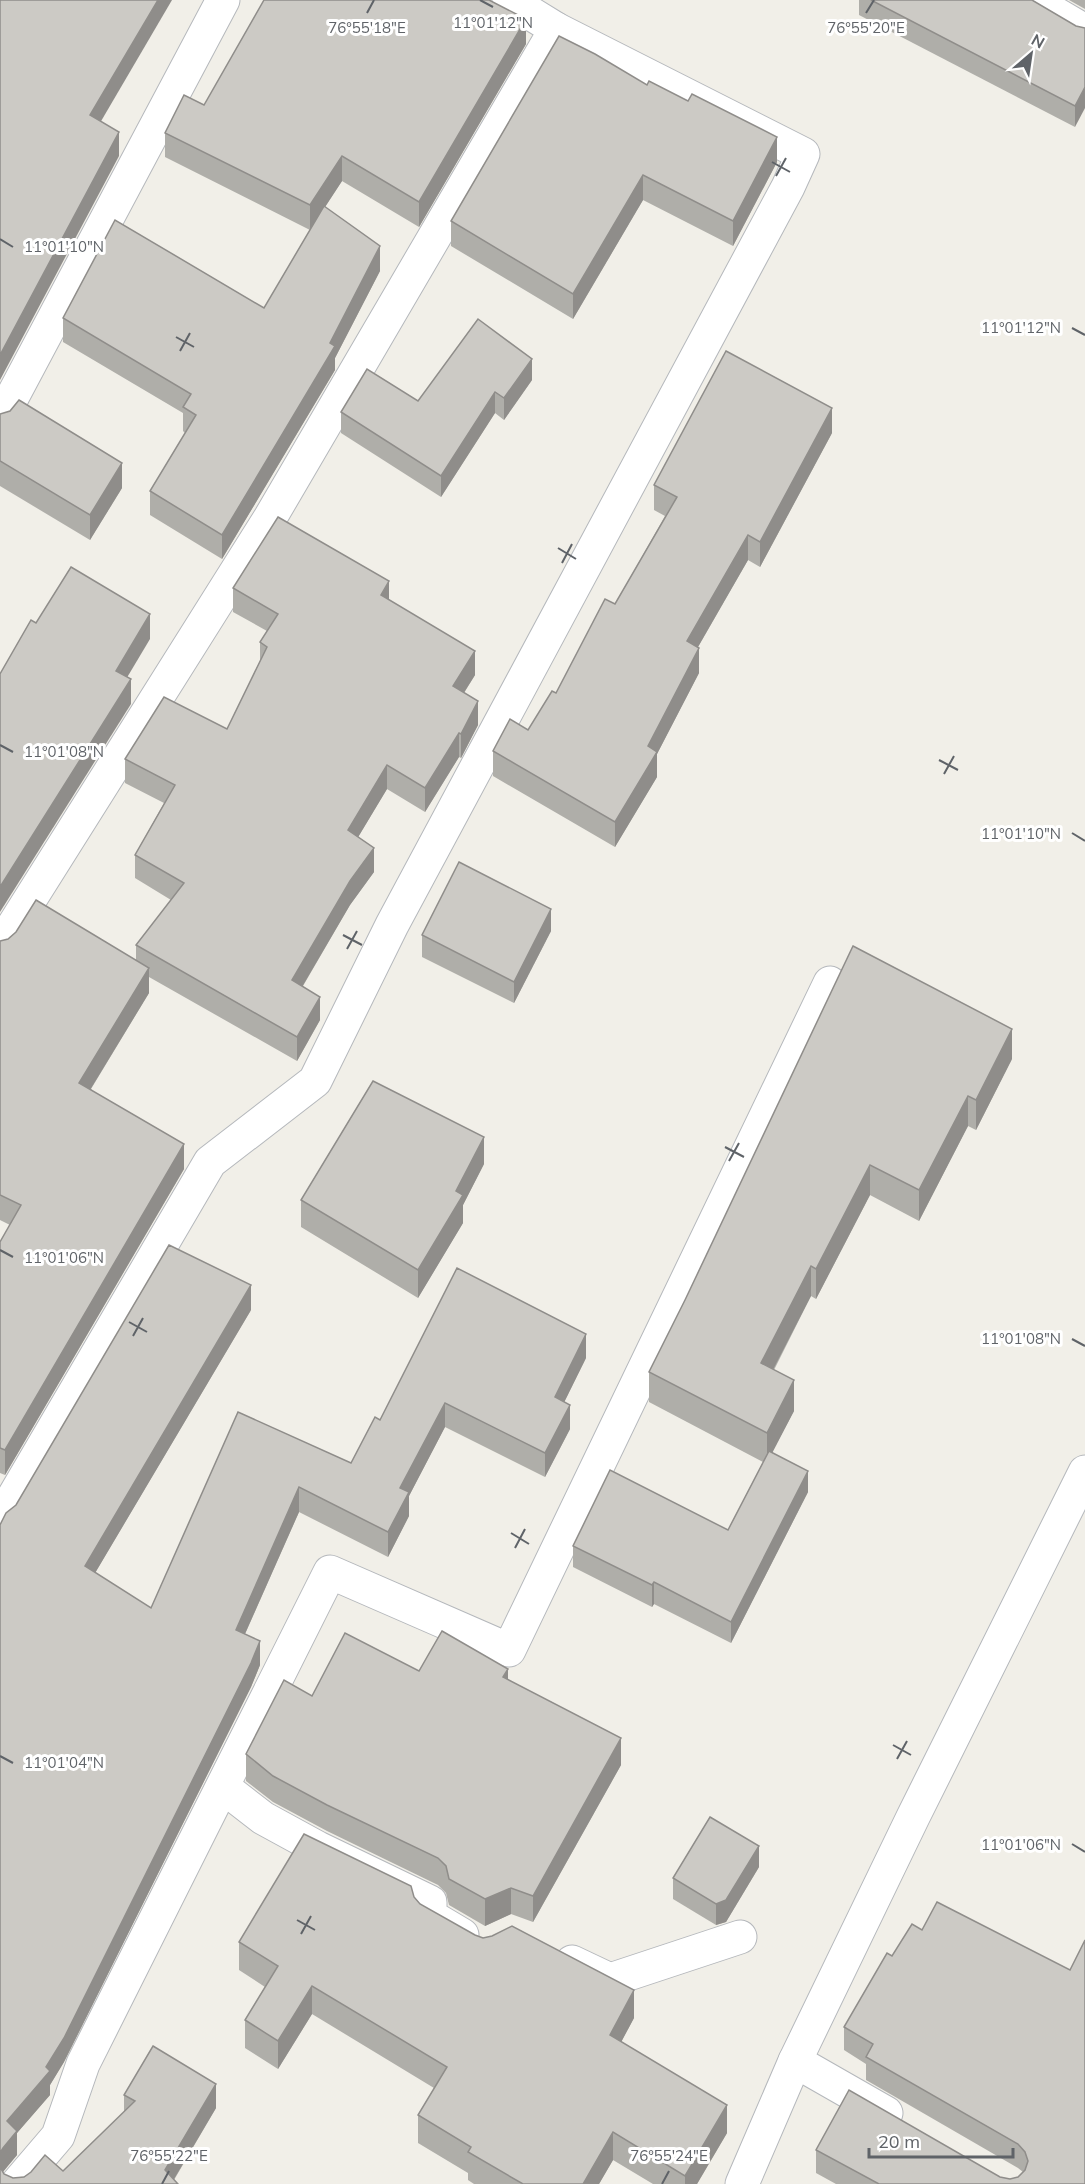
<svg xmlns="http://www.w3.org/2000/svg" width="1085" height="2184" viewBox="0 0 1085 2184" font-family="Mulish,sans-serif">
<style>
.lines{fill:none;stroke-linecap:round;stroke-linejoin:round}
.minor-casing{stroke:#b5b8bc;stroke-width:35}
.minor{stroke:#fff;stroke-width:33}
.wall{fill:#afaea9}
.shaded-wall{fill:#8f8d8a}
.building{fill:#cccac5;stroke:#8f8d8a;stroke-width:1.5}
.ticks{fill:none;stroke:#5f6368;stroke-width:2}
.ticks-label{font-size:15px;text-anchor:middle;fill:#5f6368;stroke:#fff;stroke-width:6;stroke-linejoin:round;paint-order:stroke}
</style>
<rect width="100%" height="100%" fill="#f1efe8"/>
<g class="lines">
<defs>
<g id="minor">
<path d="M1032 0 1085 31"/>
<path d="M0 420 223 0"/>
<path d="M0 947 270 518 556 29 509 0"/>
<path d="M0 1520 210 1162 315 1081 392 925 788 187 803 154 556 29"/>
<path d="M223 1787 263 1818 318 1848 430 1902V1916L462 1935"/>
<path d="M572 1962 610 1980 740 1937"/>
<path d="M795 2061 913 1817 1085 1472"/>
<path d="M17 2184 58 2136 83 2064 330 1572 509 1650 830 983"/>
<path d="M742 2184 795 2061 886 2113"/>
</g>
</defs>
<!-- minor casing -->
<use href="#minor" class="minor-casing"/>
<!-- minor -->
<use href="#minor" class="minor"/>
</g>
<!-- wall -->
<g class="wall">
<path d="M859 0H1032L1076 26 1075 127 859 15Z"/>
<path d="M1069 0H1085V9Z"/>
<path d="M526 44 419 227 342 181 325 207 380 271 335 358V370L222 559 150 515V491L185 433 183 431V413L63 342V318L264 308 310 230 165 157V133L204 105Z"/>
<path d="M647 85 777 162 733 246 643 200 573 319 451 246V221Z"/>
<path d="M532 380 504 420 495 413 441 497 341 433V412L418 401Z"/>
<path d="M0 414 122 488 90 540 0 486Z"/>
<path d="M832 433 760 567 748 560 698 647 699 673 657 754V777L615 847 493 776V751L528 730 556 693 615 604 665 516 654 510V485Z"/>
<path d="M233 588 389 600 475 675 464 693 478 725 461 758 459 757 425 812 387 789 358 837 374 872 350 905 303 986 320 1020 297 1061 149 977V993L91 1089 184 1169 5 1475 0 1473V1242L10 1225 0 1220V941L136 960V945L171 900 135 878V855L164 803 125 783V759L227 729 260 661V642L267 631 233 612Z"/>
<path d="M551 931 514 1003 422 957V935Z"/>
<path d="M1012 1059 976 1130 968 1126 919 1221 870 1195 816 1299 811 1296 774 1370 794 1411 772 1452 808 1492 731 1643 654 1604 652 1607 573 1567V1546L728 1530 763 1462 649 1402V1372L685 1300Z"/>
<path d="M484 1164 463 1205V1223L418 1298 301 1227V1200Z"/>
<path d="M251 1310 95 1573 151 1608 238 1412 351 1463 380 1420 586 1358 564 1402 570 1429 545 1477 445 1427 409 1496V1516L388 1557 299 1512 245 1634 260 1665 251 1687 64 2062 50 2085V2095L17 2133V2155L3 2171 4 2174 13 2178 63 2171 124 2112V2095L216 2108 174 2180 0 2184V1525Z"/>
<path d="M419 1671 508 1679 621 1765 533 1922 511 1914 485 1926 449 1905 446 1893 438 1885 327 1831 273 1802 246 1781V1754L312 1696Z"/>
<path d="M759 1867 726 1922 716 1925 673 1899V1878Z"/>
<path d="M414 1897 420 1904 475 1935 634 2018 621 2042 727 2133 697 2184H653L613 2160 599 2184H474L468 2180V2173L418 2143V2115L434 2088 312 2014 278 2069 245 2048V2020L265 1987 239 1970V1942Z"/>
<path d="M887 1953 1085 2184H836L816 2173V2150L1010 2179 1018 2177 1023 2172 1018 2168 866 2080V2064L844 2050V2027Z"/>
</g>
<!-- shaded-wall -->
<g class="shaded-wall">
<path d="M158 0H172L90 140V115Z"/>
<path d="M526 19V44L419 227V202Z"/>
<path d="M1085 87V108L1075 127V106Z"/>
<path d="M119 132V156L0 380V355Z"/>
<path d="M777 137V162L733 246V221Z"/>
<path d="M342 156V181L310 230V205Z"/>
<path d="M643 175V200L573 319V294Z"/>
<path d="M380 246V271L335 358V370L222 559V535L330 343Z"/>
<path d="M532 359V380L504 420V398Z"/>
<path d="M495 392V413L441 497V476Z"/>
<path d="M832 408V433L760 567V542Z"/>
<path d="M122 463V488L90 540V515Z"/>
<path d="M748 535V560L687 666V641Z"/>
<path d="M389 581V605L381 595Z"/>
<path d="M150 614V639L116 696V671Z"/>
<path d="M699 648V673L657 754V777L615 847V822L648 746Z"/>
<path d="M475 651V675L453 710V686Z"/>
<path d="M131 679V704L0 912V887Z"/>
<path d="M478 701V725L461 758V734Z"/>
<path d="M459 733V757L425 812V788Z"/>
<path d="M387 765V789L348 854V830Z"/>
<path d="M374 848V872L350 905 292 1004V980L350 881Z"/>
<path d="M551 909V931L514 1003V982Z"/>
<path d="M149 968V993L79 1108V1083Z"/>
<path d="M320 997V1020L297 1061V1037Z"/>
<path d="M1012 1029V1059L976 1130V1100Z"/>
<path d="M968 1096V1126L919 1221V1190Z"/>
<path d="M484 1137V1164L463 1205V1223L418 1298V1270L456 1191Z"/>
<path d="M184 1144V1169L5 1475V1450Z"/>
<path d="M870 1165V1195L816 1299V1269Z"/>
<path d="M811 1266V1296L761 1393V1363Z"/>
<path d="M251 1285V1310L85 1590V1566Z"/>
<path d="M586 1334V1358L555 1421V1397Z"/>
<path d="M794 1380V1411L767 1463V1433Z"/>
<path d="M445 1403V1427L409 1496V1516L388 1557V1532L400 1488Z"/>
<path d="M570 1405V1429L545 1477V1453Z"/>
<path d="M808 1471V1492L731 1643V1622Z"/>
<path d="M299 1487V1512L236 1654V1630Z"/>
<path d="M654 1582V1604L652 1607V1585Z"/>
<path d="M260 1641V1665L251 1687 64 2062 50 2085V2095L17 2133V2155L3 2172 0 2177V2153L7 2121 46 2067Z"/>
<path d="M508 1669V1696L503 1677Z"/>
<path d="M621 1738V1765L533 1922V1896Z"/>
<path d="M759 1846V1867L726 1922 716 1925V1904Z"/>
<path d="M511 1888V1914L485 1926V1899Z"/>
<path d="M312 1986V2014L278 2069V2041Z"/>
<path d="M634 1990V2018L610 2063V2035Z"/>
<path d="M216 2084V2108L171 2184 165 2170Z"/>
<path d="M727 2105V2133L697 2184H685V2176Z"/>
<path d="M613 2132V2160L599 2184H583Z"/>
</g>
<!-- building -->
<g class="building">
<path d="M0 0H158L90 115 119 132 0 355Z"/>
<path d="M264 0H489L526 19 419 202 342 156 310 205 165 133 184 95 204 105Z"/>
<path d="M871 0H1032L1076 26 1085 28V87L1075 106Z"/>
<path d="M559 36 595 54 647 85 649 81 688 101 692 94 777 137 733 221 643 175 573 294 451 221Z"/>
<path d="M324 206 380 246 330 343 335 346 222 535 150 491 196 415 183 407 191 394 63 318 115 220 264 308Z"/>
<path d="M478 319 532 359 504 398 495 392 441 476 341 412 367 369 418 401Z"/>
<path d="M726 351 832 408 760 542 748 535 687 641 699 648 648 746 657 752 615 822 493 751 510 719 528 730 552 691 556 693 605 599 615 604 677 497 654 485Z"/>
<path d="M19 400 122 463 90 515 0 461V414L10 411Z"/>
<path d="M278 517 389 581 381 595 475 651 453 686 478 701 461 734 459 733 425 788 387 765 348 830 374 848 350 881 292 980 320 997 297 1037 136 945 184 883 135 855 175 785 125 759 164 697 227 729 267 647 260 642 278 614 233 588Z"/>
<path d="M71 567 150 614 116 671 131 679 0 887V674L31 620 36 623Z"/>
<path d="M459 862 551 909 514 982 422 935Z"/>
<path d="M36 900 149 968 79 1083 184 1144 5 1450 0 1448V1242L21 1205 0 1195V941L8 939 16 932Z"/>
<path d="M853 946 1012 1029 976 1100 968 1096 919 1190 870 1165 816 1269 811 1266 761 1363 794 1380 767 1433 649 1372 685 1300Z"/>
<path d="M373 1081 484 1137 456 1191 463 1195 418 1270 301 1200Z"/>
<path d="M169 1245 251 1285 85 1566 151 1608 238 1412 351 1463 375 1417 380 1420 457 1268 586 1334 555 1397 570 1405 545 1453 445 1403 400 1488 409 1492 388 1532 299 1487 236 1630 260 1641 251 1663 64 2038 46 2067 50 2071 7 2121 17 2131 3 2148 0 2153V1525L6 1513 16 1505Z"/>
<path d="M769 1451 808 1471 731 1622 654 1582 652 1585 573 1546 610 1470 728 1530Z"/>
<path d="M442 1631 508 1669 503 1677 621 1738 533 1896 511 1888 485 1899 449 1879 446 1866 438 1858 327 1805 273 1776 246 1754 284 1680 312 1696 345 1633 419 1671Z"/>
<path d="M710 1817 759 1846 726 1900 716 1904 673 1878Z"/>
<path d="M304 1834 411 1886 414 1897 420 1904 475 1935 483 1938 492 1936 512 1926 634 1990 610 2035 727 2105 685 2176 613 2132 583 2184H523L468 2152 471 2147 418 2115 447 2067 312 1986 278 2041 245 2020 278 1966 239 1942Z"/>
<path d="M937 1902 1070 1970 1085 1940V2184H879L816 2150 849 2090 1000 2177 1010 2179 1018 2177 1025 2170 1028 2161 1025 2152 1018 2144 866 2057 873 2044 844 2027 887 1953 892 1956 912 1924 922 1930Z"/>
<path d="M153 2046 216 2084 165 2170 178 2184H0V2167L4 2174 13 2178 24 2177 31 2172 45 2155 63 2171 135 2101 124 2095Z"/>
</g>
<!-- ticks -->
<path class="ticks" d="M480 0 493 7M367 13 374 0M866 13 874 0M772 162 790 172M776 176 786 158M0 239 13 247M1072 328 1085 335M176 337 194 347M180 351 190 333M558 548 576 559M562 563 572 544M0 745 13 752M939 760 958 770M944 774 954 756M1072 833 1085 841M343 935 362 945M347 949 357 931M725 1147 744 1157M729 1161 739 1143M0 1250 13 1257M129 1322 147 1332M133 1336 143 1318M1072 1339 1085 1346M511 1533 529 1544M515 1548 525 1529M893 1745 911 1755M0 1756 13 1763M897 1759 907 1741M1072 1844 1085 1852M297 1920 315 1930M301 1934 311 1916M162 2184 169 2171M662 2184 669 2171"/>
<g class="ticks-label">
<text x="493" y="28">11°01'12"N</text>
<text x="367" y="33">76°55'18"E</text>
<text x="866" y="33">76°55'20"E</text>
<text x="64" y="252">11°01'10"N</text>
<text x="1021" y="333">11°01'12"N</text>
<text x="64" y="757">11°01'08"N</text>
<text x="1021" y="839">11°01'10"N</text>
<text x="64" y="1263">11°01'06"N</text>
<text x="1021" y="1344">11°01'08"N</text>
<text x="64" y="1768">11°01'04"N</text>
<text x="1021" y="1850">11°01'06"N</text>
<text x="169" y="2161">76°55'22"E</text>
<text x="669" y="2161">76°55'24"E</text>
</g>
<!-- north arrow -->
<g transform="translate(1031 54) rotate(29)" stroke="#ffffff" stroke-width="4.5" paint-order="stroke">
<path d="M0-4.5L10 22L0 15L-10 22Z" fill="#5f6368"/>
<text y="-9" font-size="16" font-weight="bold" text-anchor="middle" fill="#5f6368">N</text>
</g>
<!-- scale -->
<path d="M869 2148v9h144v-9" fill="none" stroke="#5f6368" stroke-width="3"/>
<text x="878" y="2148" font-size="18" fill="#5f6368" stroke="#ffffff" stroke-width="4.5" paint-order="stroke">20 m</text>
</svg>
